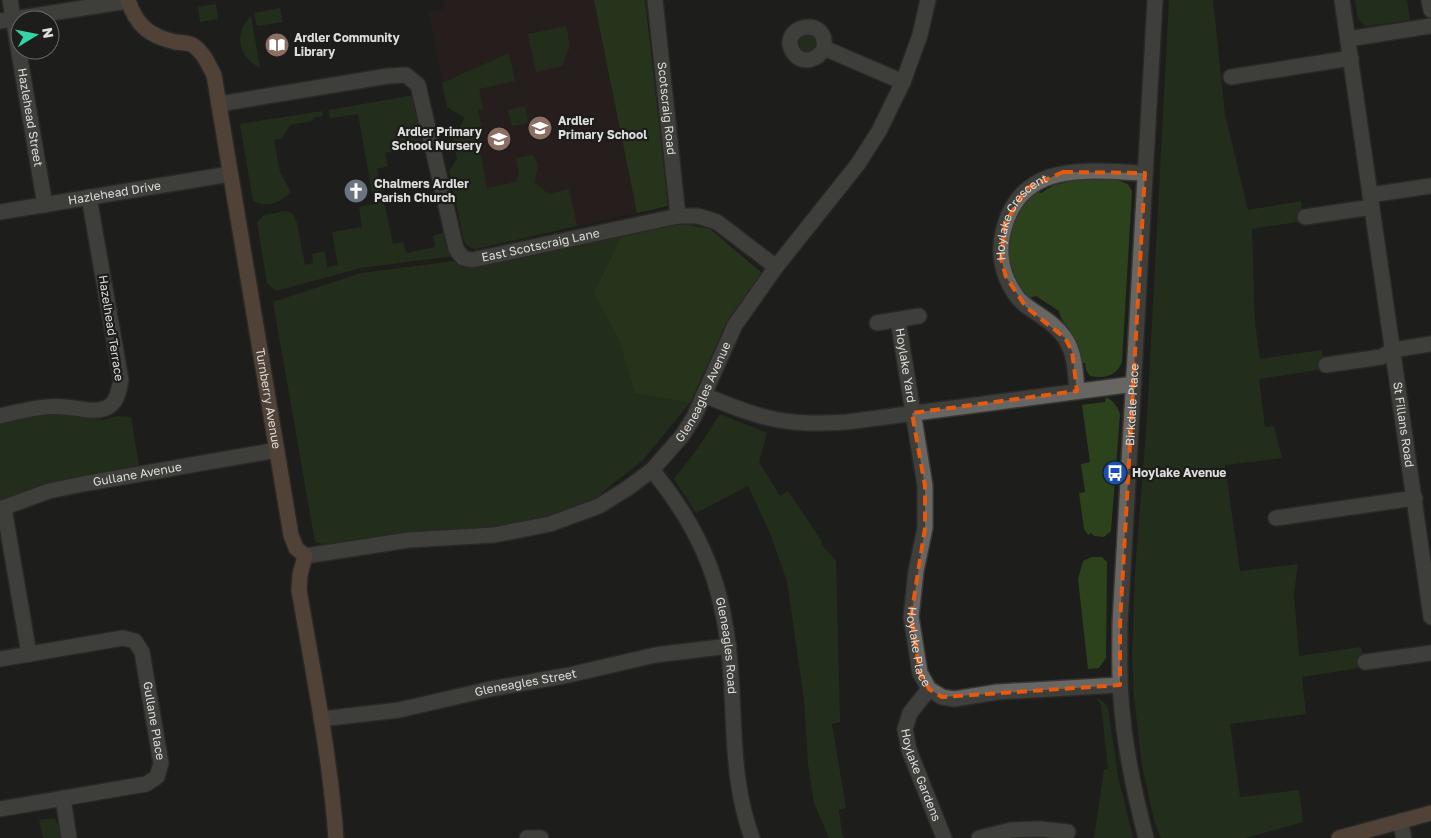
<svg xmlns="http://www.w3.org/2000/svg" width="1431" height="838" viewBox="0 0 1431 838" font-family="'Golos Text',sans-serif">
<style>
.education{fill:#311e20}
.green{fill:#2c421d}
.forest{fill:#33511d}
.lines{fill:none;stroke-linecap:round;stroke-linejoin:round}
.street-casing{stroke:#373635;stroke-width:18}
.secondary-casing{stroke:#373635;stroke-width:18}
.street{stroke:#676663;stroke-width:15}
.secondary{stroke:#91705c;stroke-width:15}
.marked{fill:none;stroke:#e8590c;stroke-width:4;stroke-dasharray:10 6;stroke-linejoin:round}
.labels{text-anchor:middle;stroke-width:4.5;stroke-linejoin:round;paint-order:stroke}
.poi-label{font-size:12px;font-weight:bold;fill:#dddddb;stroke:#1d1d1b;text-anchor:start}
.street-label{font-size:12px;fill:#dddddb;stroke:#1d1d1b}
</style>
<rect width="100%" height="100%" fill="#1d1d1b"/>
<!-- education -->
<path class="education" d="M444 0H594L637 213 476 249 469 247 464 241 449 171 457 159 453 138 465 118 447 107 428 12 445 9Z"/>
<!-- green -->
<g class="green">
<path d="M1169 0H1213L1225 114 1248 210 1301 201 1303 221 1252 229 1255 324 1260 359 1322 350 1325 369 1259 379 1265 427 1274 426 1282 458 1225 465 1240 571 1298 564 1294 593 1299 656 1361 647 1365 667 1302 677 1306 714 1230 724 1240 797 1299 790 1303 822 1246 838H1161L1155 824 1142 765 1134 698 1132 655 1135 571 1147 418Z"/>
<path d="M1355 0H1407L1410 20 1366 26C1356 21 1357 10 1355 0Z"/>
<path d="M216 4 218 19 200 22 198 7Z"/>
<path d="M280 8 283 22 257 26 254 13Z"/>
<path d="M251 16 260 68C238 57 233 33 251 16Z"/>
<path d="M566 26 570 46 562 66 536 72 528 34Z"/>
<circle cx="808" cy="43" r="9"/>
<path d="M509 53 515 81 479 89 483 109 478 110 481 124 480 151 487 188 516 182 519 174 516 158 533 155 538 164 535 183 549 194 569 189 577 226 476 249 469 247 464 241 449 171 457 159 453 138 465 118 447 107 442 83Z"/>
<path d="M414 95 424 145 385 153 388 166 377 169 393 244 403 242 406 253 435 247 433 236 443 233 432 185 438 190 454 256 361 268 276 291 267 283 257 222 264 215 286 211 293 214 297 223 305 265 313 263 312 254 325 251 327 267 338 265 332 232 362 227 359 207 374 204 358 114 330 118 329 110Z"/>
<path d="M525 106 528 123 512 126 508 110Z"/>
<path d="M322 111 323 116 313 118V121L290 125 282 138 274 140 280 172 291 192C279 203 268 208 253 201L240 124Z"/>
<path d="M1072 175 1117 176V180L1128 184 1132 191 1122 362C1117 376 1104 379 1090 376L1086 370 1085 363H1081C1079 352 1077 342 1071 332 1065 323 1061 322 1059 311L1036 296 1028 298C1010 274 1001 244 1015 216 1019 207 1028 199 1034 191L1041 193 1054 185 1068 182Z"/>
<path d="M623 233 594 293 618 338 635 393 690 403 643 460 595 498 549 515 494 527 408 532 324 544 315 542 273 302 361 273 455 261 471 266Z"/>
<path d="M1106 397C1114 401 1117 406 1120 414L1111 531 1104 537 1094 536 1091 533 1088 535 1084 529 1079 493 1085 492 1081 464 1090 462 1082 405 1105 402Z"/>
<path d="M39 413H65L103 420 117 416 131 417 139 466 56 481 19 496 0 501V423Z"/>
<path d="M720 414 767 433 759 462 780 496 788 491 821 540 822 545 836 561 840 722 832 724 846 808 839 810 842 834 845 838H829L814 803 808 764 804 700 787 581 770 533 748 486 696 513 674 479 698 448Z"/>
<path d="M1092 557H1102L1107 562 1106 658 1099 668 1088 669 1078 579 1083 561Z"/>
<path d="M1096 697 1104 702 1108 708 1118 776 1133 838H1094L1104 770 1108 769 1101 705Z"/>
<path d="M55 818 63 838H43L39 820Z"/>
</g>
<!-- forest -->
<g class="forest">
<path d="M594 0H645L668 206 637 213Z"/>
<path d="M679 223 710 229 762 273 727 321 690 403 635 393 618 338 594 293 623 233Z"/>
</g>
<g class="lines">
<defs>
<g id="street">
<path id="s1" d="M10 0 45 205"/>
<path id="s2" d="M655 0 678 216"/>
<path id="s3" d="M1342 0 1431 617"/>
<path d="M1429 0 1431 10"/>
<path d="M0 21 128 1"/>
<path d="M1348 39 1431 26"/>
<path d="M824 48C828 13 777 27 793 52 802 66 818 60 824 48L903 82"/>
<path d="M1231 77 1351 58"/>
<path id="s4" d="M219 104 388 76 406 75 418 85 456 249 463 258 472 260 678 216H698L717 222 776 267"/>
<path d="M1370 195 1431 186"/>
<path id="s5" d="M0 212 230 174"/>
<path d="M1305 217 1372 207"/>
<path id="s6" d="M898 320 925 486V528L916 571 911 617 920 673 929 689 942 697 954 699 998 692 1120 685"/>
<path d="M877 323 919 316"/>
<path d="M1326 365 1381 357 1393 350 1431 344"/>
<path id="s7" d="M1077 391C1074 354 1073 337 1041 316 1031 309 1021 304 1015 294 1002 275 998 253 1003 232 1020 159 1088 171 1145 173"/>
<path d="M704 395C733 407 762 419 793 422 811 424 829 423 847 422L1134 384"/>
<path d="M0 416C22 411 42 405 65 407 79 408 99 415 111 405 118 399 119 389 121 380L89 197"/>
<path id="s8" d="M652 470C705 534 726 593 731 676 735 733 732 783 752 838"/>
<path d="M4 508 29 654"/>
<path id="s9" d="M0 509 49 491 83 484 277 450"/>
<path d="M1276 518 1415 498"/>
<path id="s10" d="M305 556 409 540 494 535 550 524 599 506 628 488 652 470 682 436 694 417 735 325 776 267 858 164 879 131 903 82 920 35 928 0"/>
<path id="s11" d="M0 659 123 638 135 641 142 652 161 763 157 777 146 784 0 809"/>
<path d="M1365 662 1431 653"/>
<path id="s12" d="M929 689 910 713 905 729 909 750 944 838"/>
<path id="s13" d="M321 719 399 710 490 689 569 675 655 655 729 646"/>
<path d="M63 798 69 838"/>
<path d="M1400 821 1404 838"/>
<path d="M527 838H541"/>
<path d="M979 838 1011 830 1040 829 1068 832"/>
<path id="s14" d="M1146 838C1134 792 1124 745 1121 698 1119 673 1120 649 1120 624L1155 0"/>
</g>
<g id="secondary">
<path id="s15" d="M128 0C136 25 149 36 175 42 181 43 189 42 194 46 204 53 208 64 214 75L291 535 296 548 305 556 300 575 299 590C313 672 330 755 336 838"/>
<path d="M1339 838 1431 813"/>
</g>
</defs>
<!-- street casing -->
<use href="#street" class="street-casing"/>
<!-- secondary casing -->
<use href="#secondary" class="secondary-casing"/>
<!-- street -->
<use href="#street" class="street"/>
<!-- secondary -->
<use href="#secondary" class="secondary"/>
</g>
<!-- marked area -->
<path d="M0 0H1431V838H0ZM1063 172 1145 173 1120 624V685L942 697 929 689 920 673 911 617 925 528V486L912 413 1077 391 1072 351 1065 338 1026 307 1006 277 1001 259 1005 223 1027 188Z" fill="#1d1d1b" fill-opacity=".55" fill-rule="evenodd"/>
<path class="marked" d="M1063 172 1145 173 1120 624V685L942 697 929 689 920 673 911 617 925 528V486L912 413 1077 391 1072 351 1065 338 1026 307 1006 277 1001 259 1005 223 1027 188Z"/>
<!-- icons -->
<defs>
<symbol id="library-disc" viewBox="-11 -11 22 22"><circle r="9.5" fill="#8d6e63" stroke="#1d1d1b"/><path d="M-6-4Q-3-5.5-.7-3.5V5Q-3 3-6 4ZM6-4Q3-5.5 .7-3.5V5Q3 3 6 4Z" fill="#fff"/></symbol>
<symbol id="school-disc" viewBox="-11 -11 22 22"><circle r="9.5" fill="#8d6e63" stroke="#1d1d1b"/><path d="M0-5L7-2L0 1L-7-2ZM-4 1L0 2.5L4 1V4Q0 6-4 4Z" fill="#fff"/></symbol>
<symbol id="church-disc" viewBox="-11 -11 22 22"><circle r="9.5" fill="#6b7280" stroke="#1d1d1b"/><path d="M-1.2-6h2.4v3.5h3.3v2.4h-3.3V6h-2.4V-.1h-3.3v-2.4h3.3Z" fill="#fff"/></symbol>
<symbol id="bus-disc" viewBox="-11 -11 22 22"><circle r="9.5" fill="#1a4fb4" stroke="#1d1d1b"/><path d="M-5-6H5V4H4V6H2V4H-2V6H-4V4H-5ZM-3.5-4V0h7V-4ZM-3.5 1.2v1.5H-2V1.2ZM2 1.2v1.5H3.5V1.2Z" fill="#fff"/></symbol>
</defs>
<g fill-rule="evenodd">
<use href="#library-disc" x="263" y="31" width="28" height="28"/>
<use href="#school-disc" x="526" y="114" width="28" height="28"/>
<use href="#school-disc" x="485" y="125" width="28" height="28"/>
<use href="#church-disc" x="342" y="177" width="28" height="28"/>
<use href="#bus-disc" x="1101" y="459" width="28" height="28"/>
</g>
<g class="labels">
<!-- poi labels -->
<g class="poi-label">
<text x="294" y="42">Ardler Community<tspan x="294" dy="14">Library</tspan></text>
<text x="558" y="125">Ardler<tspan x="558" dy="14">Primary School</tspan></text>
<text x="482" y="136" text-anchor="end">Ardler Primary<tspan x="482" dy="14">School Nursery</tspan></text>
<text x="374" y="188">Chalmers Ardler<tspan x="374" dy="14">Parish Church</tspan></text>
<text x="1132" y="477">Hoylake Avenue</text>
</g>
<!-- street labels -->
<g class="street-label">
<text dy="4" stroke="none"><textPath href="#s2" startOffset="109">Scotscraig Road</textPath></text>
<text dy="4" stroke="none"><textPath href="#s1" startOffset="119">Hazlehead Street</textPath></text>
<text dy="4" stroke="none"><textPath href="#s5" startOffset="116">Hazlehead Drive</textPath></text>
<text dy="4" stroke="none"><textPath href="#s7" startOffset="209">Hoylake Crescent</textPath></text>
<text dy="4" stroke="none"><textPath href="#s4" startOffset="464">East Scotscraig Lane</textPath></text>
<text transform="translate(111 328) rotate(81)" y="4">Hazelhead Terrace</text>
<text dy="4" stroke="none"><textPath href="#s6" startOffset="46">Hoylake Yard</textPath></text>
<text dy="4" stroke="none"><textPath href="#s10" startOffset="458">Gleneagles Avenue</textPath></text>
<text dy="4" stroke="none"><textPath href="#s15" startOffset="450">Turnberry Avenue</textPath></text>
<text dy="4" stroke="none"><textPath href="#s14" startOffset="436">Birkdale Place</textPath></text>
<text dy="4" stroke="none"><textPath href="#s3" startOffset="429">St Fillans Road</textPath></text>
<text dy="4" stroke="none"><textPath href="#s9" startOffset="142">Gullane Avenue</textPath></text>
<text dy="4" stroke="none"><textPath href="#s8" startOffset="194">Gleneagles Road</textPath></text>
<text dy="4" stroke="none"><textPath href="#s6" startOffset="331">Hoylake Place</textPath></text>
<text dy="4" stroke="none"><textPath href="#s13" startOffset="208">Gleneagles Street</textPath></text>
<text dy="4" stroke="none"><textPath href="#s11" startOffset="220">Gullane Place</textPath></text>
<text dy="4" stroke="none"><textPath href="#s12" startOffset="96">Hoylake Gardens</textPath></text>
</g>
</g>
<!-- north arrow -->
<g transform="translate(35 35) rotate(80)"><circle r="24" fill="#1d1d1b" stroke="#6a6a68"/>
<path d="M0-4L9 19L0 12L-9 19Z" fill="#34d4a8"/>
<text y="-8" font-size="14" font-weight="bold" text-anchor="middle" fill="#dddddb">N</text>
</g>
</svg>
